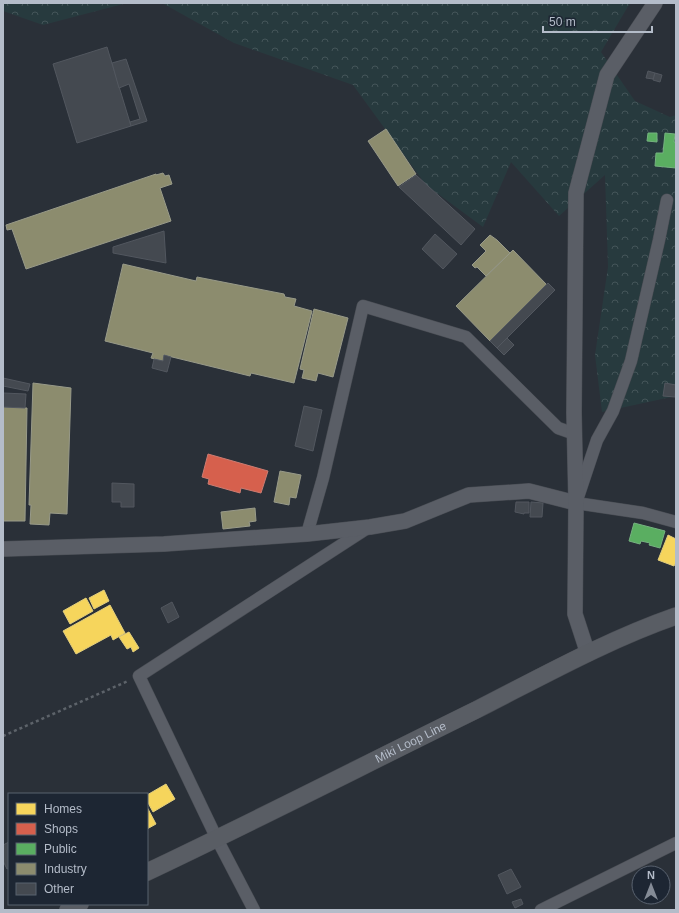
<svg xmlns="http://www.w3.org/2000/svg" width="679" height="913" viewBox="0 0 679 913" font-family="Arial,sans-serif">
<style>
.forest{fill:url(#forest-crowns)}
.homes{fill:#f6d55c;stroke:#e2ce7d}
.shops{fill:#d6604d;stroke:#cc7c72}
.public{fill:#5aae61;stroke:#75b280}
.industry{fill:#8c8c6e;stroke:#989a89}
.building{fill:#444950;stroke:#52575f}
.lines{fill:none;stroke-linecap:round;stroke-linejoin:round}
.minor-casing{stroke:#484c53;stroke-width:13}
.tertiary-casing{stroke:#484c53;stroke-width:16}
.secondary-casing{stroke:#484c53;stroke-width:18}
.path{stroke:#5d636a;stroke-width:2.5;stroke-dasharray:3 3;stroke-linecap:butt}
.minor{stroke:#5a5e66;stroke-width:12}
.tertiary{stroke:#5a5e66;stroke-width:15}
.secondary{stroke:#595d64;stroke-width:17}
.labels{text-anchor:middle;stroke-width:4;stroke-linejoin:round;paint-order:stroke}
.street-label{font-size:12px;fill:#b4bcc9;stroke:#1d2633}
</style>
<defs>
<pattern id="forest-crowns" width="20" height="18" patternUnits="userSpaceOnUse"><rect width="20" height="18" fill="#273a3e"/><path d="M2 6a3 3 0 1 1 6 0M12 15a3 3 0 1 1 6 0" fill="none" stroke="#445559"/></pattern>
</defs>
<rect width="100%" height="100%" fill="#2a3038"/>
<!-- forest -->
<g class="forest">
<path d="M3 3H127L43 25 3 11Z"/>
<path d="M162 3H630L601 52 635 101 670 117 676 115V396L602 412 595 355 608 267 605 175 559 216 511 162 483 227 426 185 353 85 234 43Z"/>
</g>
<!-- homes -->
<g class="homes">
<path d="M668 535 676 539V562L674 566 658 560Z"/>
<path d="M104 590 109 601 94 609 89 598Z"/>
<path d="M86 598 93 611 70 624 63 611Z"/>
<path d="M110 605 125 633 113 640 111 635 76 654 63 631Z"/>
<path d="M129 632 139 648 133 652 131 647 127 649 119 637Z"/>
<path d="M166 784 175 799 153 812 147 801V795Z"/>
<path d="M147 807 156 824 147 829Z"/>
</g>
<!-- shops -->
<path class="shops" d="M208 454 268 471 261 493 241 488 240 493 208 484 209 479 202 477Z"/>
<!-- public -->
<g class="public">
<path d="M648 133H657V142L647 141Z"/>
<path d="M665 133 675 134 674 142H676V168L655 166 656 153H663Z"/>
<path d="M634 523 665 531 660 548 649 545 650 543 641 541 640 544 629 541Z"/>
</g>
<!-- industry -->
<g class="industry">
<path d="M386 129 416 174 398 186 368 141Z"/>
<path d="M163 173 165 176 169 175 172 184 160 188 171 221 26 269 12 229 7 230 6 225 156 174V175Z"/>
<path d="M490 235 497 240 510 253 486 276 477 267 475 268 472 265 486 251 480 245Z"/>
<path d="M513 250 547 285 490 341 456 306Z"/>
<path d="M123 264 196 281 197 277 284 294 285 297 296 299 294 306 312 311 294 383 251 373 250 376 164 355 163 361 151 358 153 353 105 341Z"/>
<path d="M314 309 348 318 333 377 318 373 316 381 302 378 304 370 300 369Z"/>
<path d="M33 383 71 388 67 514 50 513 49 525 30 524 31 505H29Z"/>
<path d="M3 407 27 408 25 521H3Z"/>
<path d="M280 471 301 475 296 498 290 497 289 505 274 502Z"/>
<path d="M255 508 256 521 249 522 250 526 223 529 221 512Z"/>
</g>
<!-- building -->
<g class="building">
<path d="M107 47 131 126 77 143 53 64Z"/>
<path d="M126 59 147 121 131 126 130 122 140 119 129 84 119 88 112 63Z"/>
<path d="M648 71 655 73 653 79 646 78Z"/>
<path d="M655 73 662 75 660 82 653 80Z"/>
<path d="M416 175 475 229 461 245 399 187Z"/>
<path d="M164 231 166 263 113 253V247Z"/>
<path d="M435 234 457 254 443 269 422 249Z"/>
<path d="M548 283 555 290 497 348 490 341Z"/>
<path d="M507 338 514 345 504 355 497 348Z"/>
<path d="M164 355 171 357 167 372 152 368 154 359 163 361Z"/>
<path d="M3 378 30 384 28 391 3 386Z"/>
<path d="M665 383 676 385 675 397 663 396Z"/>
<path d="M3 393 26 394 25 408 3 407Z"/>
<path d="M304 406 322 410 313 451 295 446Z"/>
<path d="M112 483 134 484V507H121V502H112Z"/>
<path d="M516 502H529V513H524V514L515 512Z"/>
<path d="M531 502 543 503 542 517H530Z"/>
<path d="M172 602 179 617 168 623 161 608Z"/>
<path d="M9 842V868L7 869 3 861V845Z"/>
<path d="M511 869 521 887 507 894 498 875Z"/>
<path d="M521 899 523 904 515 908 512 902Z"/>
</g>
<g class="lines">
<defs>
<g id="minor">
<path d="M667 200 659 240 631 361 613 411 597 440 576 503 643 513 676 522"/>
<path d="M307 534 323 478 363 306 466 337 558 428 575 434"/>
<path d="M254 910 217 839 139 676 369 527"/>
<path d="M541 910 676 843"/>
</g>
<g id="tertiary">
<path d="M3 549 164 544 307 534 370 527 405 521 469 495 529 491 576 503"/>
<path d="M588 654 575 614 576 503 574 413 576 193 607 75 655 3"/>
</g>
<g id="secondary">
<path id="s1" d="M147 872C257 820 366 764 476 710 541 677 607 640 676 616"/>
<path d="M68 910 80 904"/>
</g>
</defs>
<!-- minor casing -->
<use href="#minor" class="minor-casing"/>
<!-- tertiary casing -->
<use href="#tertiary" class="tertiary-casing"/>
<!-- secondary casing -->
<use href="#secondary" class="secondary-casing"/>
<!-- path -->
<path class="path" d="M3 736 128 681"/>
<!-- minor -->
<use href="#minor" class="minor"/>
<!-- tertiary -->
<use href="#tertiary" class="tertiary"/>
<!-- secondary -->
<use href="#secondary" class="secondary"/>
</g>
<g class="labels">
<!-- street labels -->
<g class="street-label">
<text dy="4" stroke="none"><textPath href="#s1" startOffset="294">Miki Loop Line</textPath></text>
</g>
</g>
<!-- border -->
<rect width="679" height="913" fill="none" stroke="#b4bcc9" stroke-width="8"/>
<!-- legend -->
<rect x="8" y="793" width="140" height="112" fill="#1d2633" stroke="#59626f"/>
<rect x="16" y="803" width="20" height="12" fill="#f6d55c" stroke="#59626f"/>
<text x="44" y="813" font-size="12" fill="#b4bcc9">Homes</text>
<rect x="16" y="823" width="20" height="12" fill="#d6604d" stroke="#59626f"/>
<text x="44" y="833" font-size="12" fill="#b4bcc9">Shops</text>
<rect x="16" y="843" width="20" height="12" fill="#5aae61" stroke="#59626f"/>
<text x="44" y="853" font-size="12" fill="#b4bcc9">Public</text>
<rect x="16" y="863" width="20" height="12" fill="#8c8c6e" stroke="#59626f"/>
<text x="44" y="873" font-size="12" fill="#b4bcc9">Industry</text>
<rect x="16" y="883" width="20" height="12" fill="#444950" stroke="#59626f"/>
<text x="44" y="893" font-size="12" fill="#b4bcc9">Other</text>
<!-- north arrow -->
<g transform="translate(651 885)"><circle r="19" fill="#1d2633" stroke="#59626f"/>
<path d="M0-3L7 15L0 10L-7 15Z" fill="#848b96"/>
<text y="-6" font-size="11" font-weight="bold" text-anchor="middle" fill="#b4bcc9">N</text>
</g>
<!-- scale -->
<path d="M543 26v6h109v-6" fill="none" stroke="#b4bcc9" stroke-width="2"/>
<text x="549" y="26" font-size="12" fill="#b4bcc9" stroke="#1d2633" stroke-width="3" paint-order="stroke">50 m</text>
</svg>
